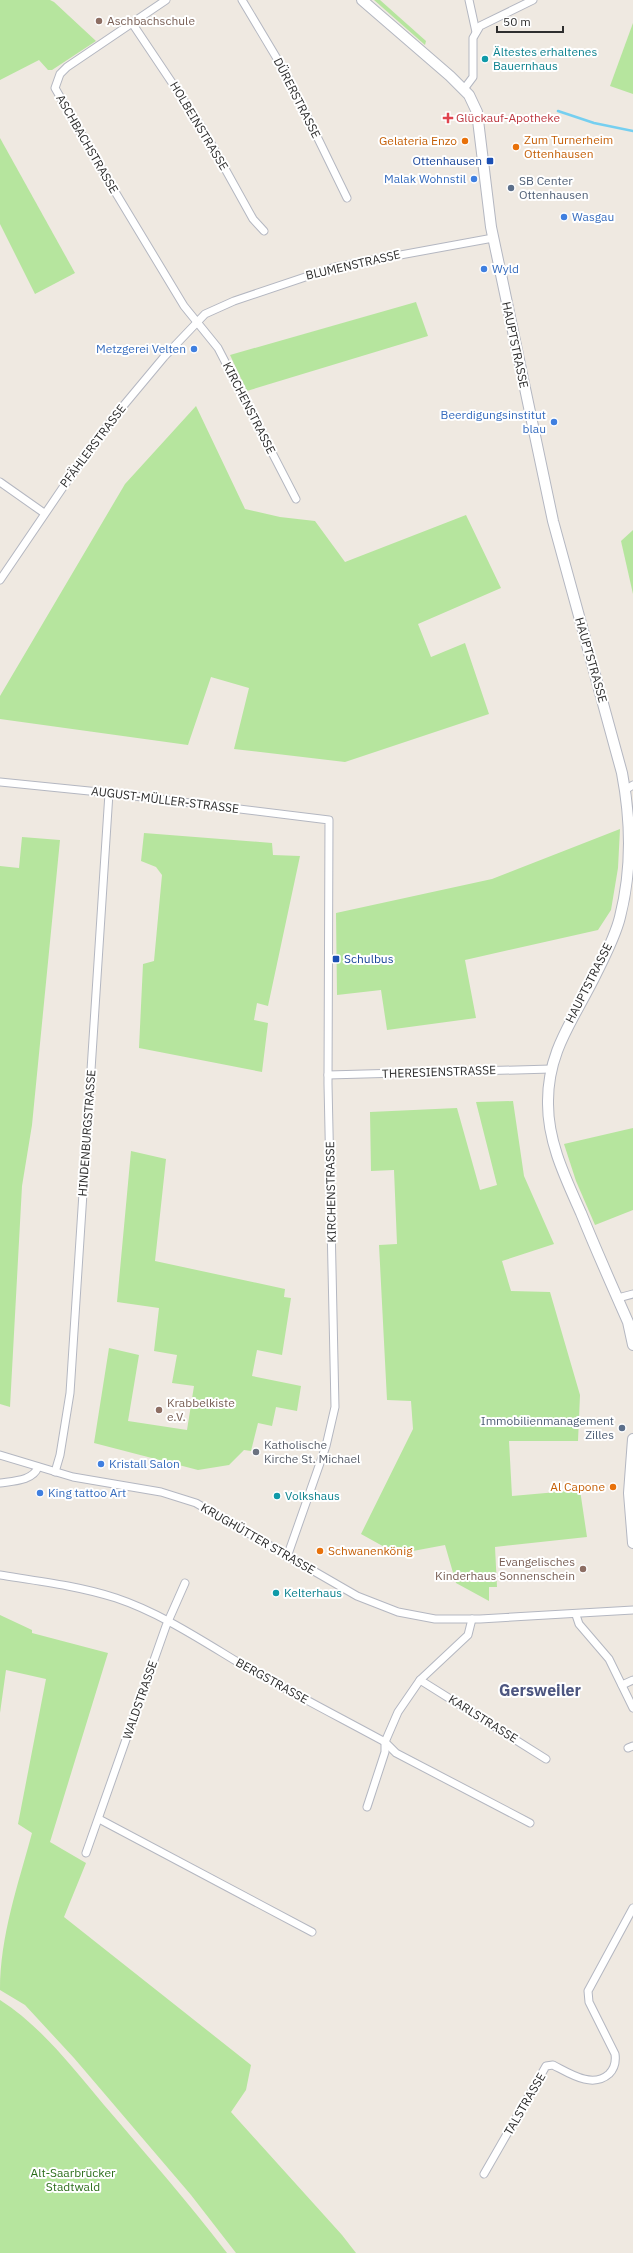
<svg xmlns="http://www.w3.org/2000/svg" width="633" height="2253" viewBox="0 0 633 2253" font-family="'IBM Plex Sans',sans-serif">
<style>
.green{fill:#b6e59e}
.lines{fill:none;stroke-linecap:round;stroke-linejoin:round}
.stream{stroke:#75cff0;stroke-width:2.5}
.minor-casing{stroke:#b4b7c1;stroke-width:9}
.secondary-casing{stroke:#b4b7c1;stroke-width:12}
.minor{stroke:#fff;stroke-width:7}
.secondary{stroke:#fff;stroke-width:10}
.education-dot{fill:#8d6e63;stroke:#fff;stroke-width:1.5}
.culture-dot{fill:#0f9aa8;stroke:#fff;stroke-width:1.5}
.health-dot{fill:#e0444e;stroke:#fff;stroke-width:1.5}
.food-dot{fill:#e8710a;stroke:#fff;stroke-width:1.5}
.transit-dot{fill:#1a4fb4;stroke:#fff;stroke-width:1.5}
.shop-dot{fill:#3f7fe0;stroke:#fff;stroke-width:1.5}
.service-dot{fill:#5c6f8a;stroke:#fff;stroke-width:1.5}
.worship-dot{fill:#6b7280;stroke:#fff;stroke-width:1.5}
.labels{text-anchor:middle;stroke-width:4;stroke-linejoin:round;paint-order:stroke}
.education-label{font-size:12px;fill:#785e54;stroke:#fff;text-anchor:start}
.culture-label{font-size:12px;fill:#0d838f;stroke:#fff;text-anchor:start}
.street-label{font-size:12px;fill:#2e2e2e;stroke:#fff}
.health-label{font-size:12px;fill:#be3a42;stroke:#fff;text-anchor:start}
.food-label{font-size:12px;fill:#c56008;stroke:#fff;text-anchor:start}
.transit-label{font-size:12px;fill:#164399;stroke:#fff;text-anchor:end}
.shop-label{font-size:12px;fill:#366cbe;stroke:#fff;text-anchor:start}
.service-label{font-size:12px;fill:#4e5e75;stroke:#fff;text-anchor:start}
.worship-label{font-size:12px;fill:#5b616d;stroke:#fff;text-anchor:start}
.park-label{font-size:12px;fill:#2c6e1b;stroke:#fff}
.district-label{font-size:16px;font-weight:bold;fill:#4d5680;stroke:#fff}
</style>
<rect width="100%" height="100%" fill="#efe9e1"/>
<!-- green -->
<g class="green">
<path d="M0 0H50L54 2 96 41 52 70H48L39 60 0 80Z"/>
<path d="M374 0H380L426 41 425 45Z"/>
<path d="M633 23V94L610 86Z"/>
<path d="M0 138 75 273 35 294 0 224Z"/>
<path d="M416 302 428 336 247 391 230 355Z"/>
<path d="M196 406 245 509 280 517 315 521 345 562 466 515 501 588 418 624 431 657 465 643 489 714 345 762 234 749 249 688 211 677 188 745 0 719V696L125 484Z"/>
<path d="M633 530V594L621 541Z"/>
<path d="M620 829 618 868 611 910 598 930 465 960 476 1018 387 1030 381 990 337 995 336 913 492 879Z"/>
<path d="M144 833 272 843 273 855 300 856 268 1006 257 1003 254 1020 268 1023 262 1072 139 1048 143 964 154 961 162 875 156 867 141 861Z"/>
<path d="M22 837 60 840 32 1125 22 1186 10 1407 0 1404V866L19 868Z"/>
<path d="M513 1101 524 1176 554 1244 502 1261 511 1291 550 1292 580 1395 578 1441H509L512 1496 580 1490 587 1537 495 1547 497 1587H489V1601L456 1583 445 1545 397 1554 361 1534 413 1429 411 1401 387 1400 379 1245 397 1244 394 1170 371 1171 370 1112 457 1108 480 1190 497 1185 476 1102Z"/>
<path d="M633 1128V1210L595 1225 576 1181 564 1144Z"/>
<path d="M131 1151 166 1159 155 1261 285 1289 284 1297 291 1298 282 1355 257 1350 252 1376 301 1386 297 1411 276 1407 272 1426 258 1423 251 1451 244 1450 229 1465 198 1470 94 1443 109 1348 139 1355 128 1421 187 1430 194 1386 172 1383 177 1355 154 1351 159 1308 117 1302Z"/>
<path d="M0 1615 32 1630V1633L108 1653 50 1842 86 1863 64 1917 251 2065 246 2090 231 2112 342 2235 356 2253H236L191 2195 74 2058 25 2005 0 1990C0 1936 18 1885 32 1833L18 1824 46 1679 6 1670 0 1713Z"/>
<path d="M0 2000C41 2026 73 2068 104 2105 146 2154 188 2202 227 2253H0Z"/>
</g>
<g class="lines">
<!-- stream -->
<path class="stream" d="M558 111 594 123 633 131"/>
<defs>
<g id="minor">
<path d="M166 0 67 67 60 74 55 88 111 185 184 306 218 348 296 499"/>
<path d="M242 0 288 77 347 198"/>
<path d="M469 0 476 32"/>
<path d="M132 23 203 129 253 219 264 231"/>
<path d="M464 89 473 77V38L480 26 533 0"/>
<path d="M0 482 44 513"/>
<path d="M0 580 70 477 114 417 164 357 205 314 234 301 335 267 493 238"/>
<path d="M0 782 109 793 329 820 328 1084 335 1407 326 1446 287 1557"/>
<path d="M625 790 633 785"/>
<path d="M328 1075 551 1069"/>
<path d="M618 1298 633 1294"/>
<path d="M0 1455 73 1477 161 1492 196 1503 357 1596 398 1612 435 1619H480L633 1610"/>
<path d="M55 1472 60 1455 70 1393 109 793"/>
<path d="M0 1483C13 1481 33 1481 38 1467"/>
<path d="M0 1575C38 1581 79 1586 116 1598 158 1612 198 1638 236 1661 285 1689 335 1715 385 1742L396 1753 530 1823"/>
<path d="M576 1615 579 1624 609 1659 633 1708"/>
<path d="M420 1680 546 1759"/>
<path d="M622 1685 633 1680"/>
<path d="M628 1748 633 1746"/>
<path d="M367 1807 385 1752V1742L398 1712 420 1680 468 1635 472 1619"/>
<path d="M99 1819 312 1932"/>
<path d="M86 1853 166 1626 185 1583"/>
<path d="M484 2174 546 2066 553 2065C569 2073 592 2089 609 2074 615 2068 616 2061 615 2054L589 2002 588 1991 633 1908"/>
</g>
<g id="secondary">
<path d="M362 0 450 76 469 95 477 112 491 227 553 521 622 773C631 820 632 870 620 917 616 934 606 954 598 970 576 1017 547 1049 548 1104 548 1143 566 1179 581 1213 596 1250 612 1286 628 1322L633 1345"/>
<path d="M633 1439 629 1493 633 1543"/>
</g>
</defs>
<!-- minor casing -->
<use href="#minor" class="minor-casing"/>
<!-- secondary casing -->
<use href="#secondary" class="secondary-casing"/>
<!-- minor -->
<use href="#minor" class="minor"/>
<!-- secondary -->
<use href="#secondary" class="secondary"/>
</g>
<!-- markers -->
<g class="education-dot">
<circle cx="99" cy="21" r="4"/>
<circle cx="159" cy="1410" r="4"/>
<circle cx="583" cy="1569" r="4"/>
</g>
<g class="culture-dot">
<circle cx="485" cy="59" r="4"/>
<circle cx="277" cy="1496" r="4"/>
<circle cx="276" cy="1593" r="4"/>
</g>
<path class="health-dot" d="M446 112h4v4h4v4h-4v4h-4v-4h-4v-4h4z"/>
<g class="food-dot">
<circle cx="465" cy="141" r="4"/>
<circle cx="516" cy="147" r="4"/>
<circle cx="613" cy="1487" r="4"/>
<circle cx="320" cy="1551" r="4"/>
</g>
<g class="transit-dot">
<rect x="486" y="157" width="8" height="8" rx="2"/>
<rect x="332" y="955" width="8" height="8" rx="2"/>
</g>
<g class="shop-dot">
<circle cx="474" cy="179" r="4"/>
<circle cx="564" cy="217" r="4"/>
<circle cx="484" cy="269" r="4"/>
<circle cx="194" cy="349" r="4"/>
<circle cx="554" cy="422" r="4"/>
<circle cx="101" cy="1464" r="4"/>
<circle cx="40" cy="1493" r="4"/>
</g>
<g class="service-dot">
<circle cx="511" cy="188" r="4"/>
<circle cx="622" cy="1428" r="4"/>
</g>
<circle class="worship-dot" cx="256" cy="1452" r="4"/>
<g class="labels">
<!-- education labels -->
<g class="education-label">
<text x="107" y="25">Aschbachschule</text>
<text x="167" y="1407">Krabbelkiste<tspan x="167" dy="14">e.V.</tspan></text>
<text x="575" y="1566" text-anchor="end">Evangelisches<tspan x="575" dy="14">Kinderhaus Sonnenschein</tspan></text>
</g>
<!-- culture labels -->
<g class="culture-label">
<text x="493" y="56">Ältestes erhaltenes<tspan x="493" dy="14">Bauernhaus</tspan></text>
<text x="285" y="1500">Volkshaus</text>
<text x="284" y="1597">Kelterhaus</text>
</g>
<!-- street labels -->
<g class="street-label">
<text transform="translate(297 98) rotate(63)" y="4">DÜRERSTRASSE</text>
<text transform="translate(199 126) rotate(59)" y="4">HOLBEINSTRASSE</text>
<text transform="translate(87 144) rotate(60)" y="4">ASCHBACHSTRASSE</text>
<text transform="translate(353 265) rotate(-13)" y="4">BLUMENSTRASSE</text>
<text transform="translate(515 345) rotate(78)" y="4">HAUPTSTRASSE</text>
<text transform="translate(249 408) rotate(63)" y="4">KIRCHENSTRASSE</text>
<text transform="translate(93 446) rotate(-53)" y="4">PFÄHLERSTRASSE</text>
<text transform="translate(591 660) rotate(74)" y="4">HAUPTSTRASSE</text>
<text transform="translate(165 800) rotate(7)" y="4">AUGUST-MÜLLER-STRASSE</text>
<text transform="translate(589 983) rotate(-63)" y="4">HAUPTSTRASSE</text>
<text transform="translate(439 1072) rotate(-2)" y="4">THERESIENSTRASSE</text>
<text transform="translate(87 1133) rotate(-86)" y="4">HINDENBURGSTRASSE</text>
<text transform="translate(331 1192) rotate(-91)" y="4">KIRCHENSTRASSE</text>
<text transform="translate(258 1539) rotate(30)" y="4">KRUGHÜTTER STRASSE</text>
<text transform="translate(272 1681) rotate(29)" y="4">BERGSTRASSE</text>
<text transform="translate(140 1700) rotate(-71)" y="4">WALDSTRASSE</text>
<text transform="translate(483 1719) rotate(32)" y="4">KARLSTRASSE</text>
<text transform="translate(525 2104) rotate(-60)" y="4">TALSTRASSE</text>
</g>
<!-- health labels -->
<g class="health-label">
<text x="456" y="122">Glückauf-Apotheke</text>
</g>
<!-- food labels -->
<g class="food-label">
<text x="524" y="144">Zum Turnerheim<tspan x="524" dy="14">Ottenhausen</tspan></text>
<text x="457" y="145" text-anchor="end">Gelateria Enzo</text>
<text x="605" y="1491" text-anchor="end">Al Capone</text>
<text x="328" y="1555">Schwanenkönig</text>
</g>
<!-- transit labels -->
<g class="transit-label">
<text x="482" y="165">Ottenhausen</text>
<text x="344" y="963" text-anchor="start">Schulbus</text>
</g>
<!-- shop labels -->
<g class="shop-label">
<text x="466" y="183" text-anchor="end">Malak Wohnstil</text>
<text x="572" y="221">Wasgau</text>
<text x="492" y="273">Wyld</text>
<text x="186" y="353" text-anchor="end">Metzgerei Velten</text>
<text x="546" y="419" text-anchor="end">Beerdigungsinstitut<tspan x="546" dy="14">blau</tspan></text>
<text x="109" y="1468">Kristall Salon</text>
<text x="48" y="1497">King tattoo Art</text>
</g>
<!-- service labels -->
<g class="service-label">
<text x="519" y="185">SB Center<tspan x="519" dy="14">Ottenhausen</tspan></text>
<text x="614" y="1425" text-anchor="end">Immobilienmanagement<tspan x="614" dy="14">Zilles</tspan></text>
</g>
<!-- worship labels -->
<g class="worship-label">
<text x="264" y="1449">Katholische<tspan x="264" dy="14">Kirche St. Michael</tspan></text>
</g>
<!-- park labels -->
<g class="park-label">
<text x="73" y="2177">Alt-Saarbrücker<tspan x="73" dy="14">Stadtwald</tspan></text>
</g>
<!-- district labels -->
<g class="district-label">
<text x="540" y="1696">Gersweiler</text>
</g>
</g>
<!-- scale -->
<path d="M497 26v6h66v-6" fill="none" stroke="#2e2e2e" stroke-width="2"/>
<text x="503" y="26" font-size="12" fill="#2e2e2e" stroke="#ffffff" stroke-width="3" paint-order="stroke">50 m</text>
</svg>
